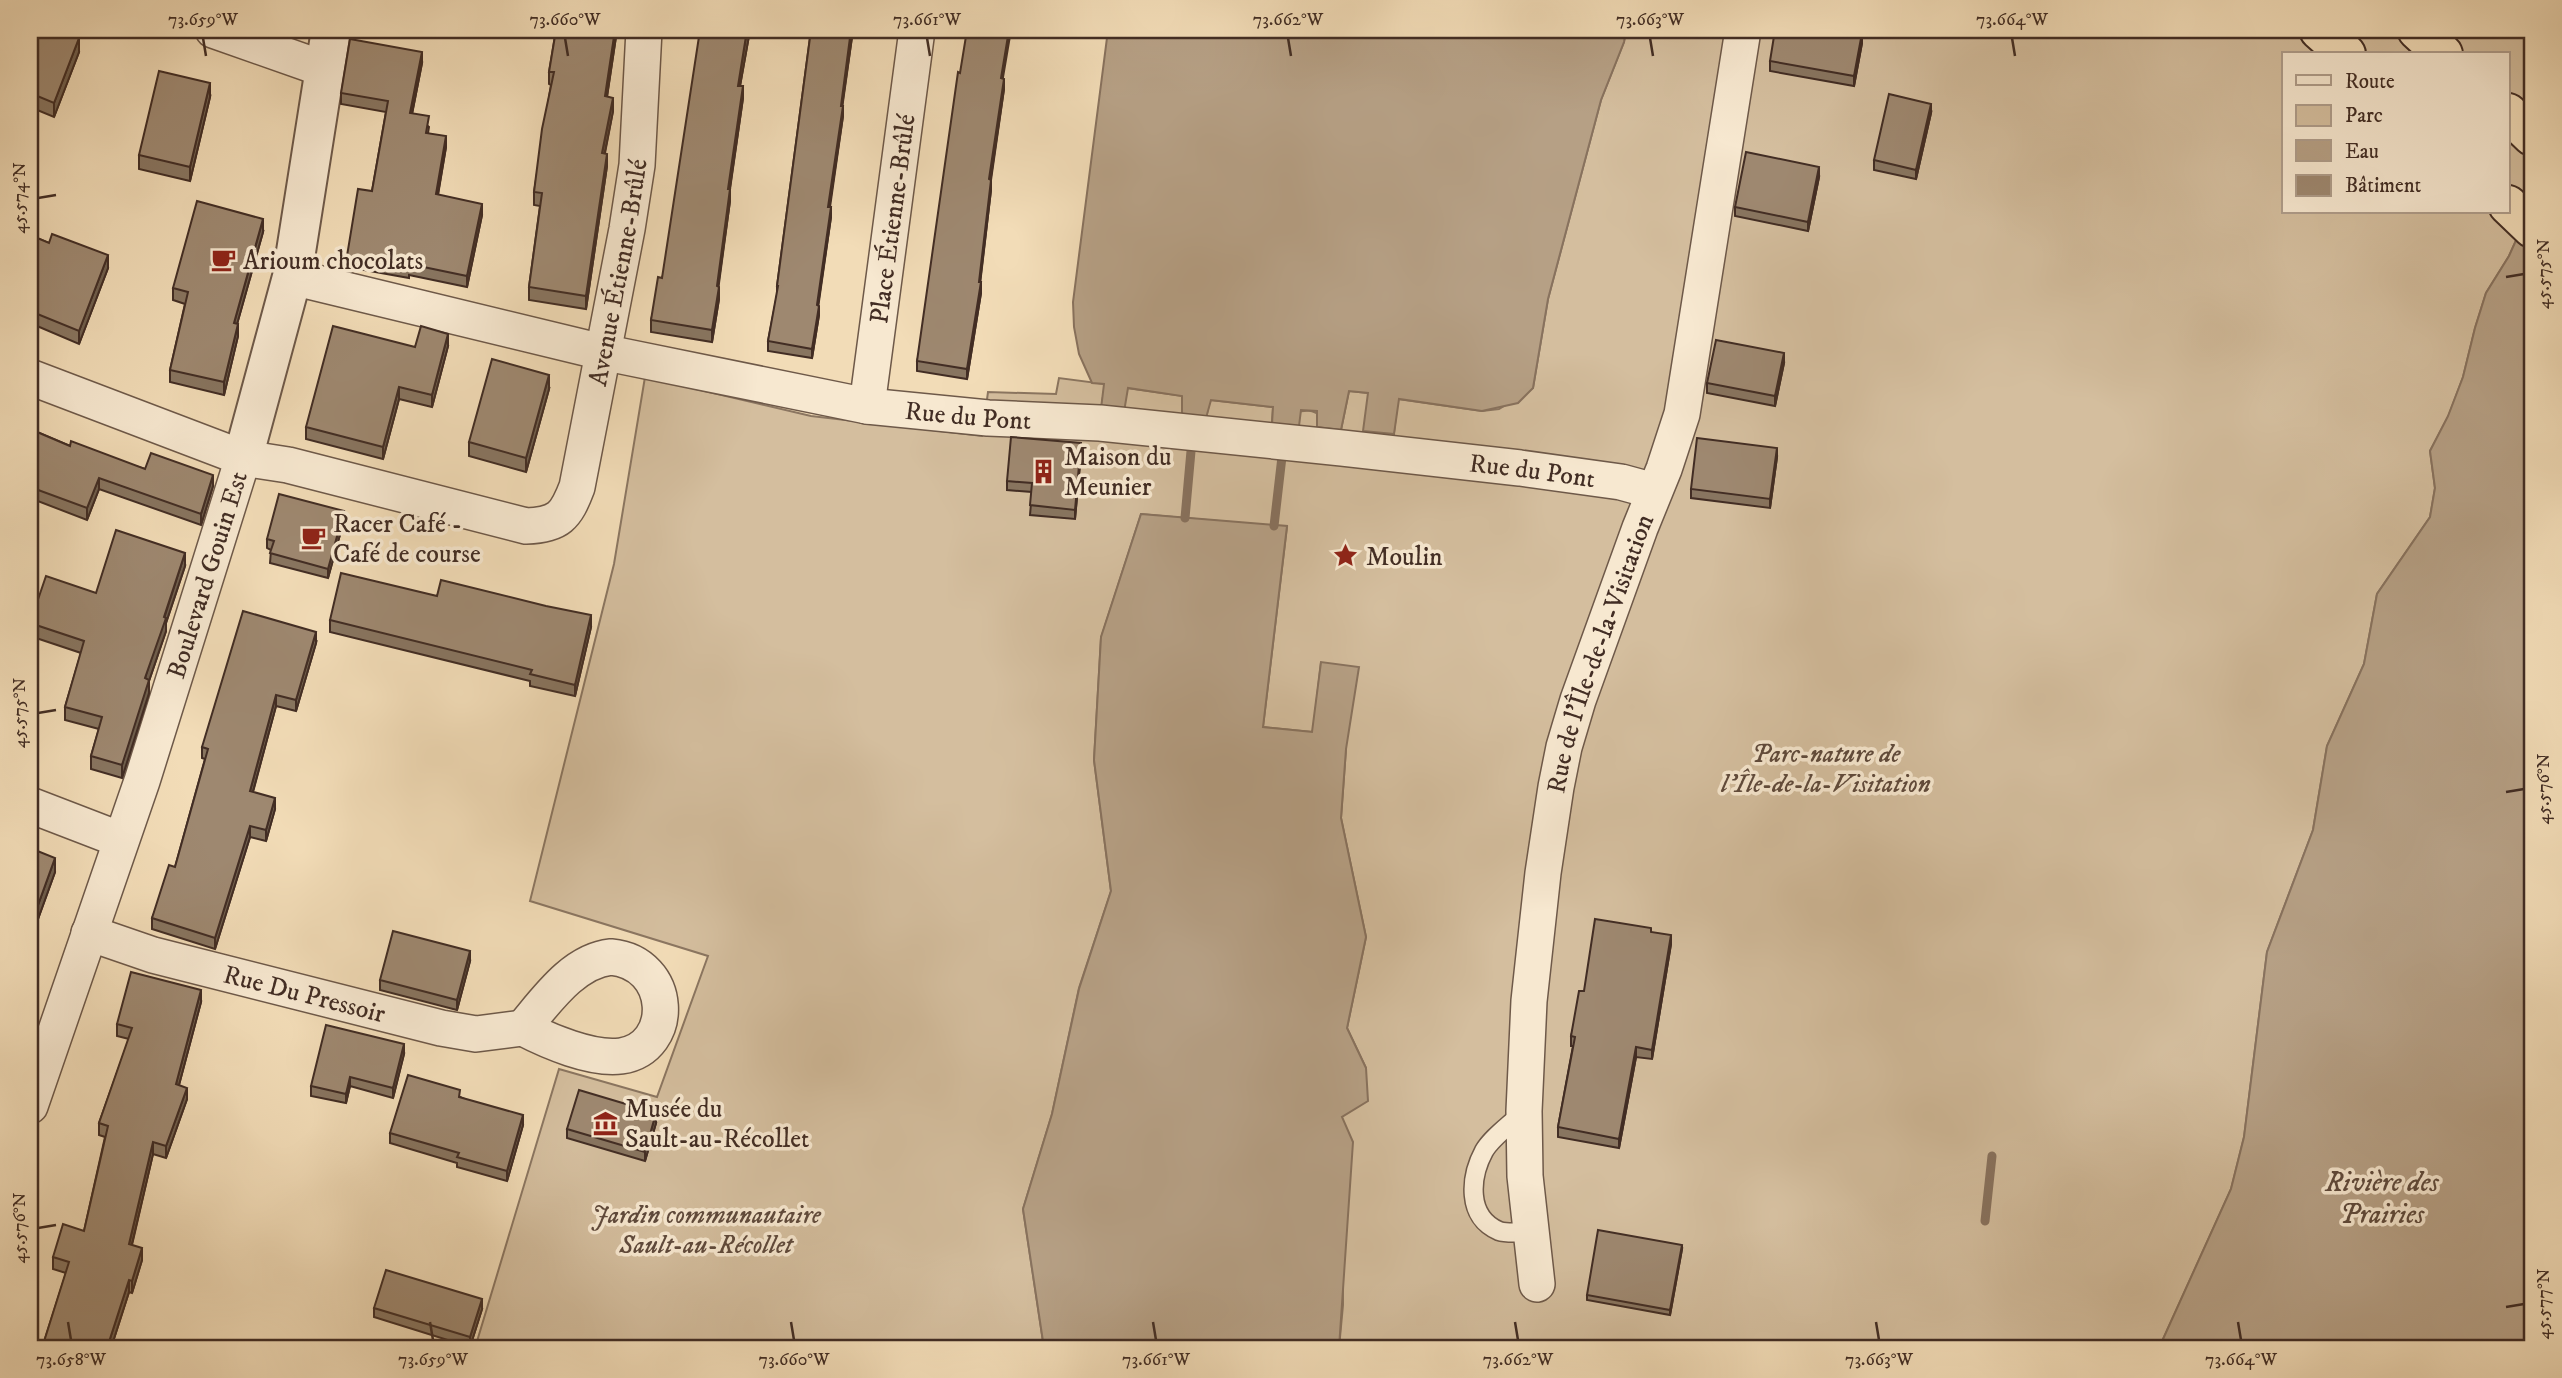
<svg xmlns="http://www.w3.org/2000/svg" width="2562" height="1378" viewBox="0 0 2562 1378" font-family="'IM FELL DW Pica',serif">
<style>
.green{fill:#d4be9e;stroke:#8b7661;stroke-width:2;fill-rule:evenodd}
.water{fill:#b6a085;stroke:#88725e;stroke-width:2}
.lines{fill:none;stroke-linecap:round;stroke-linejoin:round}
.stream{stroke:#88725e;stroke-width:9}
.service-casing{stroke:#6e5949;stroke-width:21}
.minor-casing{stroke:#6e5949;stroke-width:38}
.tertiary-casing{stroke:#6e5949;stroke-width:42}
.motorway-casing{stroke:#422d24;stroke-width:42}
.service{stroke:#f7e8d0;stroke-width:18}
.minor{stroke:#f7e8d0;stroke-width:35}
.tertiary{stroke:#f7e8d0;stroke-width:38}
.motorway{stroke:#f2dcb7;stroke-width:38}
.wall{fill:#887560;stroke:#422d24;stroke-width:2}
.shaded-wall{fill:#6f5f4e;stroke:#422d24;stroke-width:2}
.building{fill:#9e8870;stroke:#422d24;stroke-width:2}
.ticks{fill:none;stroke:#422d24;stroke-width:2.5}
.labels{text-anchor:middle;stroke-width:7;stroke-linejoin:round;paint-order:stroke}
.street-label{font-size:26px;fill:#422d24;stroke:#f7e8d0}
.poi-label{font-size:26px;fill:#422d24;stroke:#f7e8d0;text-anchor:start}
.park-label{font-size:26px;font-style:italic;fill:#5f4a3c;stroke:#f7e8d0}
.water-label{font-size:28px;font-style:italic;fill:#5f4a3c;stroke:#f7e8d0}
.neatline{fill:none;stroke:#422d24;stroke-width:2.5}
.ticks-label{font-size:18px;text-anchor:middle;fill:#422d24}
</style>
<rect width="100%" height="100%" fill="#f2dcb7"/>
<filter id="stains"><feTurbulence type="fractalNoise" baseFrequency=".00286" numOctaves="4"/><feColorMatrix values="0 0 0 0 .2 0 0 0 0 .09 0 0 0 0 .02 0 0 0 .5 -.17"/></filter>
<radialGradient id="worn" r=".72"><stop offset=".6" stop-color="#630" stop-opacity="0"/><stop offset="1" stop-color="#630" stop-opacity=".3"/></radialGradient>
<!-- green -->
<path class="green" d="M1626 30H2532V205L2509 256 2486 293 2475 328 2463 377 2448 417 2430 451 2435 488 2430 517 2377 594 2364 664 2327 746 2313 830 2267 952 2244 1137 2231 1189 2159 1348H1339L1343 1305 1342 1117 1366 1068 1347 1028 1366 937 1341 818 1346 749 1321 662 1313 732 1263 727 1287 527 1141 514 1101 638 1094 760 1111 891 1079 988 1052 1114 1023 1209 1044 1348H475L559 1069 657 1097 708 956 530 901 614 564 645 377 811 416 982 436 988 392 1056 394 1059 378 1105 384 1101 409 1127 388 1183 396 1182 415 1206 418 1210 400 1273 407 1272 423C1309 406 1309 405 1341 430L1349 391 1368 393 1394 433 1398 399 1482 411 1499 409 1533 388 1548 299 1601 100 1624 42ZM2284 54H2508V212H2284Z"/>
<!-- water -->
<g class="water">
<path d="M1108 30H1626L1624 42 1601 100 1548 299 1533 388 1518 403 1482 411 1399 399 1394 434 1363 431 1368 393 1349 391 1341 430 1317 427V411L1301 410 1299 426 1272 424 1273 407 1211 400 1206 418 1182 416V396L1128 388 1124 412 1101 409 1104 384 1092 383 1079 354 1074 327 1073 302Z"/>
<path d="M2532 205V1348H2159L2231 1189 2244 1137 2267 952 2313 830 2327 746 2364 664 2377 594 2430 517 2435 488 2430 451 2448 416 2463 377 2475 328 2486 293 2509 256Z"/>
<path d="M1141 514 1287 526 1263 727 1312 732 1321 662 1359 667 1346 749 1341 818 1366 937 1347 1028 1366 1068 1368 1101 1342 1117 1353 1142 1339 1348H1044L1023 1209 1052 1114 1079 989 1111 891 1094 760 1101 637Z"/>
</g>
<g class="lines">
<!-- stream -->
<g class="stream">
<path d="M1185 518 1192 440"/>
<path d="M1274 526 1283 448"/>
<path d="M1985 1221 1992 1156"/>
</g>
<defs>
<path id="service" d="M1522 1113C1510 1125 1492 1137 1484 1151 1470 1177 1466 1217 1499 1231 1508 1234 1522 1232 1531 1232"/>
<g id="minor">
<path d="M213 30 324 69"/>
<path id="s1" d="M292 277 602 352 867 406 988 418 1100 423 1342 448 1520 468 1621 482 1654 491"/>
<path id="s2" d="M30 377 243 458 288 465 526 526C559 525 566 516 577 487L627 229 637 165 644 30"/>
<path id="s3" d="M867 406 917 30"/>
<path d="M30 805 121 840"/>
<path id="s4" d="M89 933 153 955 441 1028 476 1034 523 1028"/>
<path d="M611 957C674 963 676 1048 621 1056 592 1060 548 1041 523 1028 546 1001 573 961 611 957Z"/>
<path id="s5" d="M30 1106 142 781 243 458"/>
<path id="s6" d="M1537 1284 1525 1176 1524 1111 1529 1001 1543 873 1556 787 1564 747 1578 700 1640 528 1664 469 1682 414 1743 30"/>
</g>
<path id="tertiary" d="M243 458 292 277 331 30"/>
<g id="motorway">
<path d="M2319 30 2346 54"/>
<path d="M2417 30 2443 54"/>
<path d="M2508 113 2532 136"/>
<path d="M2508 205 2532 228"/>
</g>
</defs>
<!-- service casing -->
<use href="#service" class="service-casing"/>
<!-- minor casing -->
<use href="#minor" class="minor-casing"/>
<!-- tertiary casing -->
<use href="#tertiary" class="tertiary-casing"/>
<!-- motorway casing -->
<use href="#motorway" class="motorway-casing"/>
<!-- service -->
<use href="#service" class="service"/>
<!-- minor -->
<use href="#minor" class="minor"/>
<!-- tertiary -->
<use href="#tertiary" class="tertiary"/>
<!-- motorway -->
<use href="#motorway" class="motorway"/>
</g>
<!-- wall -->
<g class="wall">
<path d="M30 30 79 52 54 117 30 107Z"/>
<path d="M556 30H617L607 97 613 111 605 153 607 166 586 309 529 300V287L540 206 534 205V192L551 85 549 84V72Z"/>
<path d="M750 30 740 86 743 98 730 189V201L718 287 719 299 712 342 651 332V320L662 278Z"/>
<path d="M811 30H853L842 106 843 116 830 207 831 217 818 305 819 315 812 358 768 351V341L777 295V286Z"/>
<path d="M1851 32 1862 43 1854 86 1770 71V61Z"/>
<path d="M422 63 412 114 429 127 428 133 446 147 438 195 482 215 467 287 409 275V278L347 267V256L372 191 386 112 341 104V93Z"/>
<path d="M1002 78 1004 89 991 180V190L980 282 981 293 967 379 917 371V361Z"/>
<path d="M210 97 190 181 139 169V155Z"/>
<path d="M1931 113 1916 179 1874 170V160Z"/>
<path d="M1819 177 1808 231 1735 216V207Z"/>
<path d="M263 232 237 324 238 336 224 395 170 382V370L185 304 173 300V288Z"/>
<path d="M30 235 108 268 79 344 30 323Z"/>
<path d="M448 346 432 407 399 399 383 459 306 439V427L415 347Z"/>
<path d="M1784 363 1775 406 1707 393V383Z"/>
<path d="M549 389 526 472 469 456V442Z"/>
<path d="M30 429 70 446 145 469 213 486 201 525 99 489 87 520 30 498Z"/>
<path d="M1081 453 1075 519 1030 515 1032 492 1007 490V481Z"/>
<path d="M1777 457 1770 508 1691 498V489Z"/>
<path d="M344 520 328 578 270 563 271 550 267 548V539Z"/>
<path d="M185 566 166 623V631L149 681V693L122 778 91 769V756L99 729 65 720V707L81 653 30 636V623L96 593Z"/>
<path d="M437 596 591 627 575 696 530 686V681L330 632V620Z"/>
<path d="M316 643 296 711 276 706 253 792 275 809 266 841 250 837 215 949 152 929V918L175 867 205 759 202 758V747Z"/>
<path d="M30 848 55 872 34 930 30 928Z"/>
<path d="M1651 932 1671 944 1652 1059 1636 1057 1619 1148 1558 1137V1127L1573 1046H1571V1036L1584 991Z"/>
<path d="M470 961 457 1010 380 990V980Z"/>
<path d="M201 1002 179 1085 187 1099 166 1158 153 1154 132 1245 142 1260 132 1293 129 1292 111 1348H42L66 1273 53 1269V1257L84 1231 105 1137 99 1135V1123L129 1039 117 1036V1024Z"/>
<path d="M404 1054 393 1098 350 1086 346 1103 311 1096V1086Z"/>
<path d="M460 1097 523 1125 507 1181 457 1167V1163L390 1143V1133Z"/>
<path d="M656 1123 645 1161 567 1138V1129Z"/>
<path d="M1682 1249 1670 1315 1587 1300V1295Z"/>
<path d="M374 1308 482 1309 470 1347 374 1317Z"/>
</g>
<!-- shaded-wall -->
<g class="shaded-wall">
<path d="M615 30H617L605 109V96Z"/>
<path d="M747 30H750L738 97V86Z"/>
<path d="M851 30H853L841 116V106Z"/>
<path d="M1009 30H1011L1001 89V78Z"/>
<path d="M1862 33V43L1854 86V76Z"/>
<path d="M79 38V52L54 117V103Z"/>
<path d="M422 52V63L410 124V113Z"/>
<path d="M1004 79V89L989 190V179Z"/>
<path d="M210 83V97L190 181V167Z"/>
<path d="M743 86V98L728 201V189Z"/>
<path d="M613 98V111L602 166V153Z"/>
<path d="M1931 104V113L1916 179V170Z"/>
<path d="M843 106V116L828 216V207Z"/>
<path d="M446 136V147L436 205V194Z"/>
<path d="M607 154V166L586 309V296Z"/>
<path d="M1819 167V177L1808 231V222Z"/>
<path d="M991 180V190L979 293V282Z"/>
<path d="M730 189V201L717 298V286Z"/>
<path d="M482 204V215L467 287V276Z"/>
<path d="M831 207V217L817 315V305Z"/>
<path d="M263 219V232L234 335V323Z"/>
<path d="M108 255V268L79 344V331Z"/>
<path d="M981 282V293L967 379V369Z"/>
<path d="M719 287V299L712 342V330Z"/>
<path d="M819 306V315L812 358V349Z"/>
<path d="M238 324V336L224 395V382Z"/>
<path d="M448 334V346L432 407V395Z"/>
<path d="M1784 353V363L1775 406V396Z"/>
<path d="M549 375V389L526 472V458Z"/>
<path d="M399 387V399L383 459V447Z"/>
<path d="M1081 443V453L1075 519V510Z"/>
<path d="M1777 448V457L1770 508V499Z"/>
<path d="M213 475V486L201 525V514Z"/>
<path d="M99 478V489L87 520V508Z"/>
<path d="M344 511V520L328 578V569Z"/>
<path d="M185 553V566L166 623V631L149 681V693L122 778V765L145 678Z"/>
<path d="M591 615V627L575 696V685Z"/>
<path d="M316 632V643L296 711V700Z"/>
<path d="M276 695V706L250 802V791Z"/>
<path d="M275 798V809L266 841V830Z"/>
<path d="M250 826V837L215 949V938Z"/>
<path d="M55 858V872L34 930V916Z"/>
<path d="M1671 935V944L1652 1059V1050Z"/>
<path d="M470 951V961L457 1010V1000Z"/>
<path d="M201 990V1002L176 1096V1084Z"/>
<path d="M404 1044V1054L393 1098V1088Z"/>
<path d="M1636 1047V1057L1619 1148V1139Z"/>
<path d="M350 1077V1086L346 1103V1094Z"/>
<path d="M187 1088V1099L166 1158V1146Z"/>
<path d="M656 1113V1123L645 1161V1152Z"/>
<path d="M523 1115V1125L507 1181V1171Z"/>
<path d="M153 1142V1154L129 1256V1244Z"/>
<path d="M1682 1245V1249L1670 1315V1310Z"/>
<path d="M142 1248V1260L132 1293V1281Z"/>
<path d="M129 1280V1292L111 1348H107Z"/>
<path d="M482 1299V1309L470 1347V1337Z"/>
</g>
<!-- building -->
<g class="building">
<path d="M30 30H57L79 38 54 103 30 93Z"/>
<path d="M556 30H615L605 96 613 98 602 153 607 154 586 296 529 287 542 193 534 192 542 129 554 72H549Z"/>
<path d="M700 30H747L738 86H743L728 189H730L717 286 719 287 712 330 651 320 658 277 662 278Z"/>
<path d="M811 30H851L841 106H843L828 207H831L817 305 819 306 812 349 768 341 778 286H777Z"/>
<path d="M967 30H1009L1001 78 1004 79 989 179 991 180 979 282H981L967 369 917 361 958 72 960 73Z"/>
<path d="M1775 30H1850V31L1862 33 1854 76 1770 61Z"/>
<path d="M350 39 422 52 410 113 429 116 426 133 446 136 436 194 482 204 467 276 409 264V267L347 256 358 189 372 191 388 101 341 93Z"/>
<path d="M159 71 210 83 190 167 139 155Z"/>
<path d="M1889 94 1931 104 1916 170 1874 160Z"/>
<path d="M1746 152 1819 167 1808 222 1735 207Z"/>
<path d="M197 201 263 219 234 323 238 324 224 382 170 370 188 292 173 288Z"/>
<path d="M52 234 108 255 79 331 30 311V235L49 243Z"/>
<path d="M333 326 415 347 421 326 448 334 432 395 399 387 383 447 306 427Z"/>
<path d="M1716 340 1784 353 1775 396 1707 383Z"/>
<path d="M492 359 549 375 526 458 469 442Z"/>
<path d="M30 429 70 446 71 441 145 469 151 453 213 475 201 514 99 478 87 508 30 487Z"/>
<path d="M1011 437 1081 443 1075 510 1030 505 1032 483 1007 481Z"/>
<path d="M1697 438 1777 448 1770 499 1691 489Z"/>
<path d="M279 494 344 511 328 569 270 553 274 541 267 539Z"/>
<path d="M116 530 185 553 164 617 166 618 145 678 149 680 122 765 91 756 102 717 65 707 84 641 30 623 46 576 96 593Z"/>
<path d="M341 573 437 596 441 580 546 606 591 615 575 685 530 674 532 670 330 620Z"/>
<path d="M243 611 316 632 296 700 276 695 250 791 275 798 266 830 250 826 215 938 152 918 169 865 175 867 208 749 202 747Z"/>
<path d="M30 848 55 858 34 916 30 914Z"/>
<path d="M1595 919 1651 928V932L1671 935 1652 1050 1636 1047 1619 1139 1558 1127 1575 1037 1571 1036 1579 991H1584Z"/>
<path d="M393 931 470 951 457 1000 380 980Z"/>
<path d="M131 972 201 990 176 1084 187 1088 166 1146 153 1142 129 1244 142 1248 132 1281 129 1280 107 1348H42L69 1262 53 1257 63 1224 84 1231 108 1126 99 1123 132 1028 117 1024Z"/>
<path d="M326 1025 404 1044 393 1088 350 1077 346 1094 311 1086Z"/>
<path d="M408 1075 460 1090 459 1097 523 1115 507 1171 457 1157 459 1153 390 1133Z"/>
<path d="M579 1090 656 1113 645 1152 567 1129Z"/>
<path d="M1598 1230 1682 1245 1670 1310 1587 1295Z"/>
<path d="M386 1270 482 1299 470 1337 374 1308Z"/>
</g>
<!-- ticks -->
<path class="ticks" d="M203 38 206 56M565 38 568 56M927 38 930 56M1288 38 1291 56M1650 38 1653 56M2012 38 2015 56M38 198 56 195M2506 277 2524 274M38 713 56 710M2506 792 2524 789M38 1228 56 1225M2506 1307 2524 1304M68 1322 71 1340M430 1322 433 1340M791 1322 794 1340M1153 1322 1156 1340M1515 1322 1518 1340M1876 1322 1879 1340M2238 1322 2241 1340"/>
<!-- icons -->
<defs>
<symbol id="cafe-bare" viewBox="-9 -9 18 18"><path d="M-5.5-4.5H6V0H3Q3 3.5 0 3.5H-2.5Q-5.5 3.5-5.5 0ZM3-3.2v2h1.7v-2ZM-6 4.5H4V6H-6Z" fill="#8f2418" stroke="#f7e8d0" stroke-width="2.5" paint-order="stroke"/></symbol>
<symbol id="building-bare" viewBox="-9 -9 18 18"><path d="M-4-6H4V6H1V3H-1V6H-4ZM-2.5-4.3h1.7v1.8h-1.7ZM.8-4.3h1.7v1.8H.8ZM-2.5-1h1.7V.8h-1.7ZM.8-1h1.7V.8H.8Z" fill="#8f2418" stroke="#f7e8d0" stroke-width="2.5" paint-order="stroke"/></symbol>
<symbol id="sight-bare" viewBox="-9 -9 18 18"><path d="M0-6L1.8-2.2L6-1.7L2.9 1.2L3.7 5.4L0 3.3L-3.7 5.4L-2.9 1.2L-6-1.7L-1.8-2.2Z" fill="#8f2418" stroke="#f7e8d0" stroke-width="2.5" paint-order="stroke"/></symbol>
<symbol id="museum-bare" viewBox="-9 -9 18 18"><path d="M0-6L6-3V-2H-6V-3ZM-5-1h2V3h-2ZM-1-1h2V3h-2ZM3-1h2V3H3ZM-6 4H6V6H-6Z" fill="#8f2418" stroke="#f7e8d0" stroke-width="2.5" paint-order="stroke"/></symbol>
</defs>
<g fill-rule="evenodd">
<use href="#cafe-bare" x="206" y="242" width="35" height="35"/>
<use href="#building-bare" x="1026" y="454" width="35" height="35"/>
<use href="#cafe-bare" x="296" y="520" width="35" height="35"/>
<use href="#sight-bare" x="1328" y="538" width="35" height="35"/>
<use href="#museum-bare" x="588" y="1106" width="35" height="35"/>
</g>
<g class="labels">
<!-- street labels -->
<g class="street-label">
<text dy="9" stroke="none"><textPath href="#s3" startOffset="189">Place Étienne-Brûlé</textPath></text>
<text dy="9" stroke="none"><textPath href="#s2" startOffset="808">Avenue Étienne-Brûlé</textPath></text>
<text dy="9" stroke="none"><textPath href="#s1" startOffset="691">Rue du Pont</textPath></text>
<text dy="9" stroke="none"><textPath href="#s1" startOffset="1258">Rue du Pont</textPath></text>
<text dy="9" stroke="none"><textPath href="#s5" startOffset="560">Boulevard Gouin Est</textPath></text>
<text dy="9" stroke="none"><textPath href="#s6" startOffset="640">Rue de l'Île-de-la-Visitation</textPath></text>
<text dy="9" stroke="none"><textPath href="#s4" startOffset="224">Rue Du Pressoir</textPath></text>
</g>
<!-- poi labels -->
<g class="poi-label">
<text x="243" y="269">Arioum chocolats</text>
<text x="1064" y="465">Maison du<tspan x="1064" dy="30">Meunier</tspan></text>
<text x="333" y="532">Racer Café -<tspan x="333" dy="30">Café de course</tspan></text>
<text x="1366" y="565">Moulin</text>
<text x="625" y="1117">Musée du<tspan x="625" dy="30">Sault-au-Récollet</tspan></text>
</g>
<!-- park labels -->
<g class="park-label">
<text x="1826" y="762">Parc-nature de<tspan x="1826" dy="30">l'Île-de-la-Visitation</tspan></text>
<text x="706" y="1223">Jardin communautaire<tspan x="706" dy="30">Sault-au-Récollet</tspan></text>
</g>
<!-- water labels -->
<g class="water-label">
<text x="2382" y="1191">Rivière des<tspan x="2382" dy="32">Prairies</tspan></text>
</g>
</g>
<!-- margin -->
<rect width="2562" height="1378" fill="none" stroke="#f2dcb7" stroke-width="77"/>
<!-- legend -->
<rect x="2282" y="52" width="228" height="161" fill="#f7e8d0" stroke="#af9d8b" stroke-width="2"/>
<rect x="2296" y="75" width="35" height="10" fill="#f7e8d0" stroke="#af9d8b" stroke-width="2"/>
<text x="2345" y="88" font-size="21" fill="#422d24">Route</text>
<rect x="2296" y="105" width="35" height="21" fill="#d4be9e" stroke="#af9d8b" stroke-width="2"/>
<text x="2345" y="122" font-size="21" fill="#422d24">Parc</text>
<rect x="2296" y="140" width="35" height="21" fill="#b6a085" stroke="#af9d8b" stroke-width="2"/>
<text x="2345" y="158" font-size="21" fill="#422d24">Eau</text>
<rect x="2296" y="175" width="35" height="21" fill="#9e8870" stroke="#af9d8b" stroke-width="2"/>
<text x="2345" y="192" font-size="21" fill="#422d24">Bâtiment</text>
<rect x="38" y="38" width="2486" height="1302" class="neatline"/>
<g class="ticks-label">
<text x="203" y="25">73.659°W</text>
<text x="565" y="25">73.660°W</text>
<text x="927" y="25">73.661°W</text>
<text x="1288" y="25">73.662°W</text>
<text x="1650" y="25">73.663°W</text>
<text x="2012" y="25">73.664°W</text>
<text transform="translate(19 198) rotate(-90)" y="6">45.574°N</text>
<text transform="translate(2543 274) rotate(-90)" y="6">45.575°N</text>
<text transform="translate(19 713) rotate(-90)" y="6">45.575°N</text>
<text transform="translate(2543 789) rotate(-90)" y="6">45.576°N</text>
<text transform="translate(19 1228) rotate(-90)" y="6">45.576°N</text>
<text transform="translate(2543 1304) rotate(-90)" y="6">45.577°N</text>
<text x="71" y="1365">73.658°W</text>
<text x="433" y="1365">73.659°W</text>
<text x="794" y="1365">73.660°W</text>
<text x="1156" y="1365">73.661°W</text>
<text x="1518" y="1365">73.662°W</text>
<text x="1879" y="1365">73.663°W</text>
<text x="2241" y="1365">73.664°W</text>
</g>
<rect width="100%" height="100%" filter="url(#stains)"/>
<rect width="100%" height="100%" fill="url(#worn)"/>
</svg>
